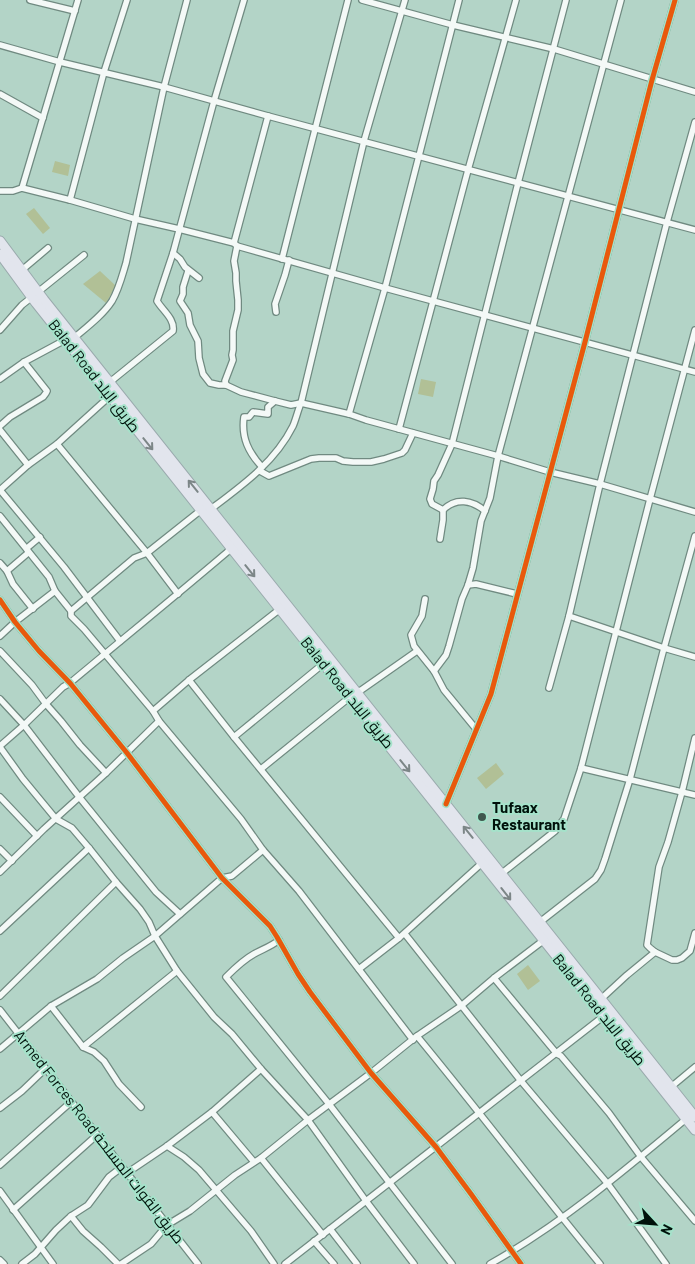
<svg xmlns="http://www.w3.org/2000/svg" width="695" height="1264" viewBox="0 0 695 1264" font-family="Barlow,Cairo,sans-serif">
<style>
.green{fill:#b1c096}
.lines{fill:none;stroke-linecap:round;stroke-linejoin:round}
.minor-casing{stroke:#708a81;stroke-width:8}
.highway-casing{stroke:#9aaaad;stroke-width:11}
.minor{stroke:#f4f9f7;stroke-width:5.5}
.highway{stroke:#e2e5ed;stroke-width:9}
.cycleway-casing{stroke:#a5e2ca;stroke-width:8}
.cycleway{stroke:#e8590c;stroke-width:5}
.oneway{stroke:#7c8687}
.poi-dot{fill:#3f564d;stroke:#a5e2ca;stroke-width:2}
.labels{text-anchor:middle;stroke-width:4;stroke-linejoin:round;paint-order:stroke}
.street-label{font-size:15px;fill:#00120b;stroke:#a5e2ca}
.poi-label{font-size:15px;font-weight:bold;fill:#00120b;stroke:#a5e2ca;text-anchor:start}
</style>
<rect width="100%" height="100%" fill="#b3d4c7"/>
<!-- green -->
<g class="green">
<path d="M55 161 70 165 68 176 52 172Z"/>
<path d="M34 208 50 228 43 234 26 214Z"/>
<path d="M100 271 116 286 106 303 83 284Z"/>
<path d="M421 379 436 382 433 397 418 394Z"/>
<path d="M496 763 504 774 486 789 477 778Z"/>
<path d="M528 965 540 981 528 990 517 974Z"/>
</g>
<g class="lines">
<defs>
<g id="minor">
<path d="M30 0 75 11"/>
<path d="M362 0 453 25 554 49 695 92"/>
<path d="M0 45 60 62 164 87 268 116 695 230"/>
<path d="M0 94 43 118"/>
<path d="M22 188 78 0"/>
<path d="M0 191H13L22 188 70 200 135 219 179 229 234 243 237 246 385 288 695 372"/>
<path d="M70 200 104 72 127 0"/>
<path d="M234 243 268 116"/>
<path d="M173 253 180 259 185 267 199 278"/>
<path d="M282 259 348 0"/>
<path d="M22 270 48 248"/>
<path d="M188 271 183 287V294L180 301 188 313 190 325 198 341 199 358 203 374 210 383 219 385H226L241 392 275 401 291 405 301 403 349 414 366 420 498 456 550 472 600 484 695 512"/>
<path d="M38 292 84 255"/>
<path d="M276 312 275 304 285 275 289 260"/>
<path d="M0 330 22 305 32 297"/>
<path d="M74 338C87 327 103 315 112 301 119 289 122 276 126 263L164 87 187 0"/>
<path d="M0 379 24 362 65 340"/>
<path d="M110 382 173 331C175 319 163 311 157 301L173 253 214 101 244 0"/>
<path d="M226 385 225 381 233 360 232 355 233 350V331L238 310V300L236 281V273L234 261 237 246"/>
<path d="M349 414 385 288 459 0"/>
<path d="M0 426 10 417 43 397 46 393 47 391 24 362"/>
<path d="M399 429 468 170 516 0"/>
<path d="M0 430 28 465"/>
<path d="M57 444 147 553 178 594"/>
<path d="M262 467C249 453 241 438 244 417H249L253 412 268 414V407L275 401"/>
<path d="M260 471 269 476 311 459 319 458H336L343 461 353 462H371L384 459 402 453 405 450 413 433"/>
<path d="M0 490 64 567 120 641"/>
<path d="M0 490 28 465 57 444 110 396"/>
<path d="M211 509C243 485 275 462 293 426 296 419 298 410 301 403L364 141 405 0"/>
<path d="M201 510 147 553 134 558 71 611V616L84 629 153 711 159 721 241 819 263 850 299 891 413 1040"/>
<path d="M443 510 432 504 430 499 433 489 434 481 438 475 452 444 518 183 566 0"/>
<path d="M0 516 49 577 55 591"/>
<path d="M440 539 443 520V510C456 497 472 500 485 511"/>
<path d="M0 563 7 571 28 553 27 548 40 537"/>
<path d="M7 571 13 584 33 609"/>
<path d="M468 585 476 584 517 594"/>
<path d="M425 599 422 616 411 635 414 646 434 671 444 690 476 729"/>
<path d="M0 600 15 622 39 651 70 683 127 753 222 878 270 926 277 937 298 974 310 992 371 1073 436 1147 471 1194 521 1264"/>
<path d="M569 616 664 648 695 657"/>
<path d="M0 636 15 622 55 591 71 611"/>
<path d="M0 651 32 685 46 704 61 721 80 745 106 773"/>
<path d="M434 671 446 655 449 646 462 599 468 585 473 568 481 521 490 498 498 456 621 0"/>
<path d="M189 680 234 737 399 938 482 863"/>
<path d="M549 688 569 616 600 484 667 222 695 122"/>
<path d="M357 693 417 651"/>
<path d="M0 699 24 725 80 798 156 892 180 914"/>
<path d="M153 711 189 680 280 609"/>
<path d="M234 737 323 664"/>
<path d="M0 746 24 725 63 687 70 683C124 638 178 594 232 548"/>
<path d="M0 747 23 779 56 819 72 828 89 848 116 882 140 909 149 922 155 936 177 971 214 1017 232 1034 261 1069 308 1120 366 1201 414 1264"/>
<path d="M581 768 695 795"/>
<path d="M261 769 350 697"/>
<path d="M0 797 37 836"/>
<path d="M446 804 491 694 585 342 652 80 675 0"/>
<path d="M0 849 12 861"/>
<path d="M0 872 44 829 106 773 159 721"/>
<path d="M501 874 555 831 564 819 581 768 650 499 695 330"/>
<path d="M540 922 595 879 601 870 605 859 630 779 664 648 695 536"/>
<path d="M0 931 89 848"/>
<path d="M405 934 521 1081 608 1184 666 1264"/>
<path d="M279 940C272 946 263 949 254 954 243 960 235 968 226 977L329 1104 452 1264"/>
<path d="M655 952 650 948 647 945 659 867 668 842 682 792 695 738"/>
<path d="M359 969 399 938"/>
<path d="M494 978 557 1054 561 1056 609 1113 641 1157 695 1221"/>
<path d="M0 996 116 882"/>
<path d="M601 999 627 975 655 952 672 960H677L682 958 690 951 695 933"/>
<path d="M51 1006 83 1047 94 1052 104 1061 119 1084 141 1107"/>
<path d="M0 1010 198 1264"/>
<path d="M417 1036C479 1111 538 1189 600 1264"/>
<path d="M83 1047 177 971"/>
<path d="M0 1049 51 1006 97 979 123 958 155 936 222 878 232 876 263 850"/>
<path d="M671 1087 695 1067"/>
<path d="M0 1108 22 1091 45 1069"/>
<path d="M212 1112 254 1162"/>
<path d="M167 1146 184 1157 199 1170 251 1231 274 1264"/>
<path d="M261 1158 323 1235"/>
<path d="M0 1165 71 1102"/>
<path d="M127 1173 167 1146 212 1112 261 1069"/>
<path d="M0 1191 53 1264"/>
<path d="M13 1210 97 1135"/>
<path d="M71 1216 83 1231 101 1247 118 1264"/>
<path d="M330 1229 357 1264"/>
<path d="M314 1241 334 1264"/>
<path d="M0 1260 4 1264"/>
<path d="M22 1264 35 1254 56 1230 71 1216 88 1205 109 1177 122 1167"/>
<path d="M121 1264 151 1244 167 1225 190 1211 235 1175 261 1158 308 1120 371 1073 417 1036 461 1006 494 978 544 940"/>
<path d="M285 1264 605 1015"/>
<path d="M490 1264C561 1224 624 1171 686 1119"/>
</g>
<g id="highway">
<path d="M0 241 44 300 695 1117"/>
<path d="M0 254 36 303 110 396 695 1130"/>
</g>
</defs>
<!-- minor casing -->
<use href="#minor" class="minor-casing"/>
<!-- highway casing -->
<use href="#highway" class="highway-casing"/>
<!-- minor -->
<use href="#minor" class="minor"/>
<!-- highway -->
<use href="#highway" class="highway"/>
<defs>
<g id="cycleway">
<path d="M0 600 15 622 39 651 70 683 127 753 222 878 270 926 277 937 298 974 310 992 371 1073 436 1147 471 1194 521 1264"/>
<path d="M446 804 491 694 585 342 652 80 675 0"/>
</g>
</defs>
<!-- cycleway casing -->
<use href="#cycleway" class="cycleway-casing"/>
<!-- cycleway -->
<use href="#cycleway" class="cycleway"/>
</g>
<!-- one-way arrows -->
<defs><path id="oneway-shaft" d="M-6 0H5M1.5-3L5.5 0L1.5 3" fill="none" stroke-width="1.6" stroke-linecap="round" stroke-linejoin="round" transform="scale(1.25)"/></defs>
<g class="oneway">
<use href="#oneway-shaft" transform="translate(148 444) rotate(51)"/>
<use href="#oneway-shaft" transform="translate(193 486) rotate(-129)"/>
<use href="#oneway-shaft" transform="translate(250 571) rotate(51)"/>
<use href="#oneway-shaft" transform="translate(405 766) rotate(51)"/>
<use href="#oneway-shaft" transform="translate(468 832) rotate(-129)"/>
<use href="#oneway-shaft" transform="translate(506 894) rotate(52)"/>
</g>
<!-- markers -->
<circle class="poi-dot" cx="482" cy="817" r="5"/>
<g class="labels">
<!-- street labels -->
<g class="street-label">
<text transform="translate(94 376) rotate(52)" y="5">Balad Road طريق البلد</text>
<text transform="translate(347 693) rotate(51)" y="5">Balad Road طريق البلد</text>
<text transform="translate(599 1010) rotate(51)" y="5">Balad Road طريق البلد</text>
<text transform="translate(99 1137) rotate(52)" y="5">Armed Forces Road طريق القوات المسلحة</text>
</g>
<!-- poi labels -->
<g class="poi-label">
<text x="492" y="813">Tufaax<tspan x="492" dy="17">Restaurant</tspan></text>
</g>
</g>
<!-- north arrow -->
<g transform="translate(655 1224) rotate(116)" stroke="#a5e2ca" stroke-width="4" paint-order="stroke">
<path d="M0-4L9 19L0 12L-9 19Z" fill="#00120b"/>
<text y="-8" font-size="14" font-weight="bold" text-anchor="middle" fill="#00120b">N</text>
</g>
</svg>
